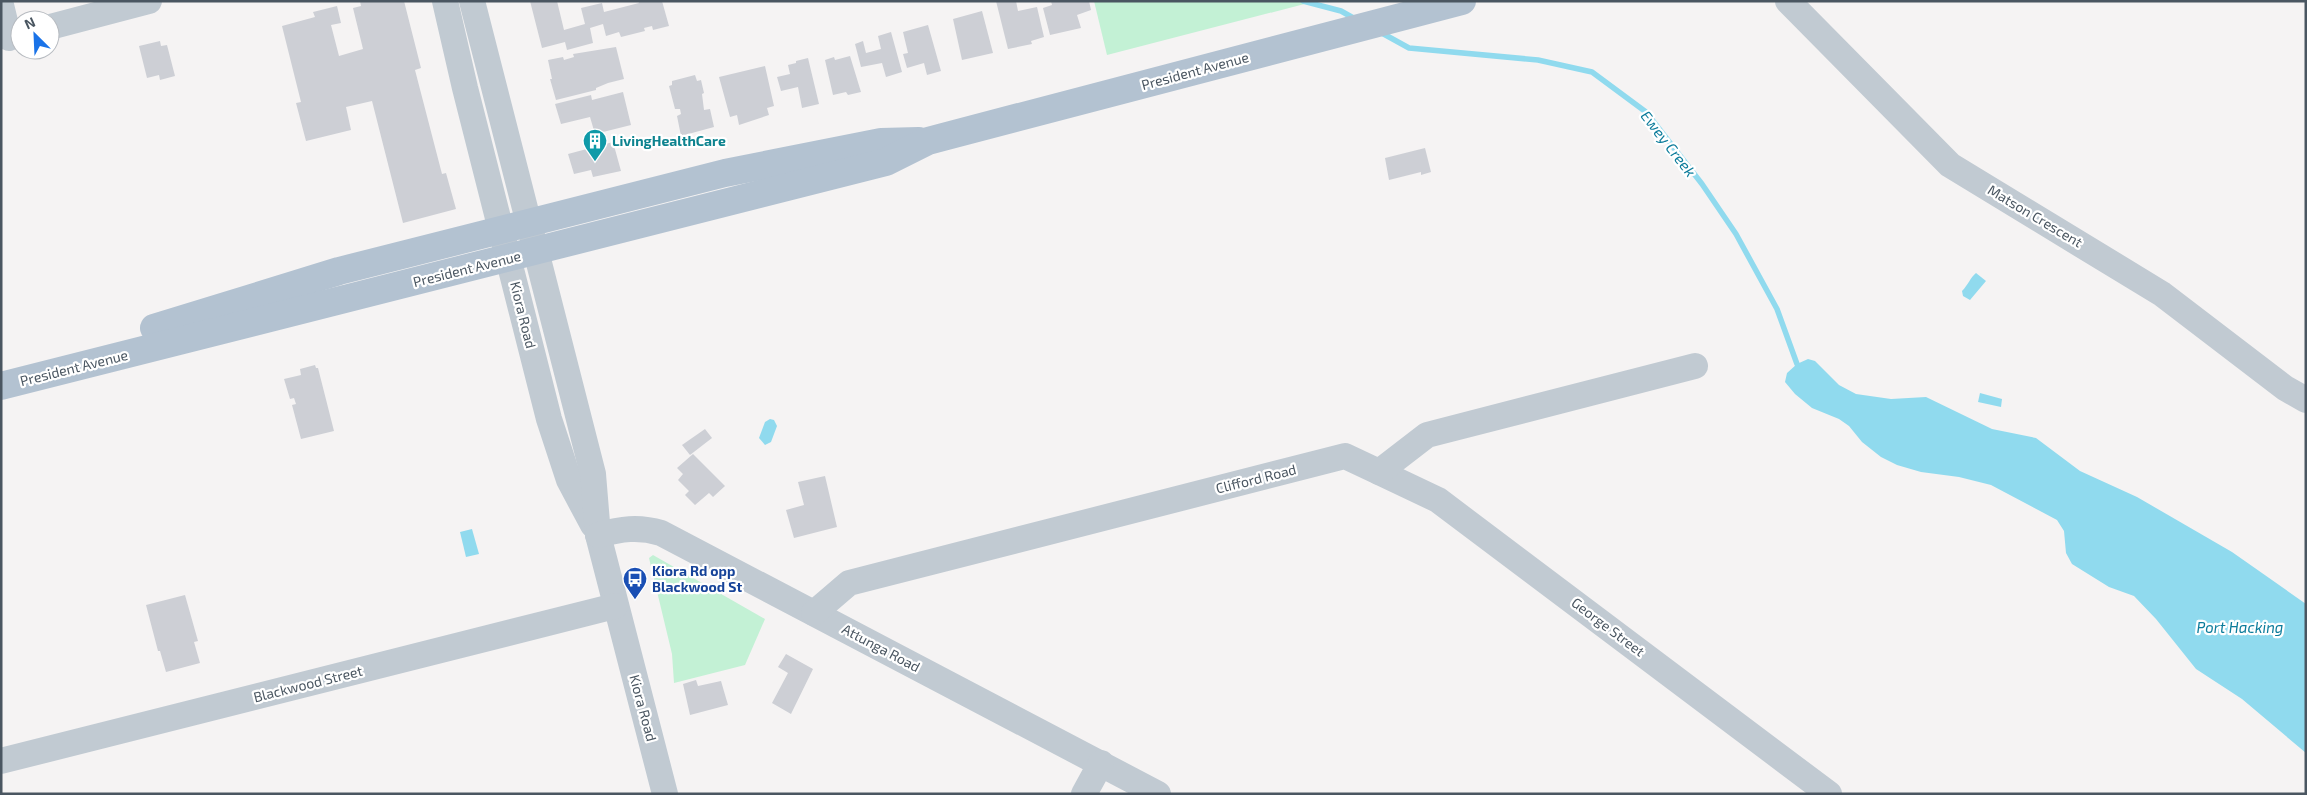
<svg xmlns="http://www.w3.org/2000/svg" width="2307" height="795" viewBox="0 0 2307 795" font-family="'Exo 2',sans-serif">
<style>
.green{fill:#c3f1d5}
.water{fill:#90daee}
.lines{fill:none;stroke-linecap:round;stroke-linejoin:round}
.stream{stroke:#90daee;stroke-width:5.5}
.building{fill:#cdcfd5}
.minor{stroke:#c1cad2;stroke-width:26}
.major{stroke:#b3c2d1;stroke-width:28}
.labels{text-anchor:middle;stroke-width:4.5;stroke-linejoin:round;paint-order:stroke}
.street-label{font-size:14px;fill:#4a5661;stroke:#fff}
.culture-label{font-size:14px;font-weight:bold;fill:#0d838f;stroke:#fff;text-anchor:start}
.transit-label{font-size:14px;font-weight:bold;fill:#164399;stroke:#fff;text-anchor:start}
.water-label{font-size:15px;font-style:italic;fill:#0c7c9b;stroke:#fff}
</style>
<rect width="100%" height="100%" fill="#f5f3f3"/>
<!-- green -->
<g class="green">
<path d="M1094 1H1316L1107 55Z"/>
<path d="M653 555 765 619 745 665 674 683 672 654 649 558Z"/>
</g>
<!-- water -->
<g class="water">
<path d="M1976 273 1986 281 1970 300 1963 296 1962 291C1968 285 1970 278 1976 273Z"/>
<path d="M1808 359 1815 361 1839 385 1856 394 1891 399 1926 397 1992 429 2036 438 2080 471 2137 497 2232 552 2306 604V753L2242 699 2196 669 2156 619 2134 596 2109 587 2072 564 2066 553 2064 531 2057 520 1991 485 1959 477 1921 472 1897 465 1881 457 1862 442 1849 426 1839 419 1812 408 1795 394 1785 382 1787 373 1797 364Z"/>
<path d="M1980 393 2002 399 2001 407 1978 402Z"/>
<path d="M770 419 774 420 777 426 771 442 765 445 759 438 765 422Z"/>
<path d="M472 529 479 554 466 557 460 532Z"/>
</g>
<g class="lines">
<!-- stream -->
<g class="stream">
<path d="M1303 1 1341 11 1357 20"/>
<path d="M1380 32 1409 48 1538 60 1592 72 1646 112 1702 184 1736 234 1777 309 1797 364"/>
</g>
</g>
<!-- building -->
<g class="building">
<path d="M360 1H404L421 68 415 70 442 174 446 173 456 209 403 223 372 101 346 107 351 130 306 141 296 103 301 102 282 26 315 17 313 12 337 6 341 23 331 25 339 56 363 49 353 8 361 6Z"/>
<path d="M530 1H557L564 30 585 24 581 8 602 3 604 12 639 3 638 1H662L669 26 653 30 652 26 644 28 645 31 621 37 619 32 606 36 603 24 590 28 593 43 567 50 565 42 542 48Z"/>
<path d="M996 1H1016L1018 11 1037 7 1044 37 1031 41 1032 44 1008 49Z"/>
<path d="M1051 1H1089L1091 10 1077 15 1081 28 1050 35 1043 8 1052 5Z"/>
<path d="M982 11 993 53 962 60 953 19Z"/>
<path d="M928 25 941 71 927 75 924 63 907 68 903 54 908 53 903 32Z"/>
<path d="M891 32 902 72 886 77 882 63 861 67 855 44 863 41 866 53 881 49 878 36Z"/>
<path d="M160 41 161 46 167 45 175 76 160 80 159 75 147 78 139 46Z"/>
<path d="M616 47 624 79 608 83 596 88V90L556 100 550 79H552L548 60 563 57 564 60 574 57 573 54Z"/>
<path d="M850 56 861 92 848 95 846 92 833 95 825 60 834 57 835 60Z"/>
<path d="M808 58 819 104 802 108 798 87 781 91 777 77 790 74 788 65 796 63V61Z"/>
<path d="M765 66 774 106 767 108 769 115 739 125 737 115 730 117 719 77Z"/>
<path d="M695 75 697 81 701 80 704 93 702 94 704 110 710 109 714 127 681 136 677 116 681 114 680 109H675L669 86 672 85V81Z"/>
<path d="M623 92 631 125 595 134 590 117 561 124 555 104 591 95 592 100Z"/>
<path d="M613 142 621 171 593 177 591 170 574 174 568 154Z"/>
<path d="M1425 148 1431 172 1421 175V172L1389 180 1385 158Z"/>
<path d="M315 365 316 368H318L334 431 301 439 292 405 296 404 294 398 290 399 284 379 301 375 300 369Z"/>
<path d="M705 429 712 438 690 455 682 445Z"/>
<path d="M693 454 725 486 713 497 709 493 695 505 685 495 689 491 678 480 683 474 677 468Z"/>
<path d="M825 476 837 527 794 538 786 510 804 505 798 482Z"/>
<path d="M185 595 198 641 194 642 200 663 166 672 160 651H158L146 605Z"/>
<path d="M786 654 813 669 791 714 772 703 788 673 778 667Z"/>
<path d="M696 680 698 686 721 681 728 705 690 715 683 684Z"/>
</g>
<g class="lines">
<!-- minor -->
<g class="minor">
<path d="M445 1 465 88 549 419 569 480 593 525"/>
<path d="M472 1 593 474 598 535 665 794"/>
<path d="M1788 1 1950 165 2162 294 2285 388 2306 400"/>
<path d="M1 5 9 38"/>
<path d="M50 27 149 1"/>
<path d="M1379 472 1438 500 1829 794"/>
<path d="M598 535C621 529 638 526 661 533L1158 794"/>
<path d="M814 613 849 583 1345 456 1379 472 1427 435 1695 366"/>
<path d="M1 761 615 606"/>
<path d="M1084 794 1101 763"/>
</g>
<!-- major -->
<g class="major">
<path d="M154 328 339 271 725 173 881 142 919 141"/>
<path d="M1 386 886 162 928 141 943 137 1462 1"/>
</g>
</g>
<!-- icons -->
<defs>
<symbol id="building-pin" viewBox="-11 -11 22 30"><path d="M0 17L-7.5 6A9.5 9.5 0 1 1 7.5 6Z" fill="#0f9aa8" stroke="#fff"/><path d="M-4-6H4V6H1V3H-1V6H-4ZM-2.5-4.3h1.7v1.8h-1.7ZM.8-4.3h1.7v1.8H.8ZM-2.5-1h1.7V.8h-1.7ZM.8-1h1.7V.8H.8Z" fill="#fff"/></symbol>
<symbol id="bus-pin" viewBox="-11 -11 22 30"><path d="M0 17L-7.5 6A9.5 9.5 0 1 1 7.5 6Z" fill="#1a4fb4" stroke="#fff"/><path d="M-5-6H5V4H4V6H2V4H-2V6H-4V4H-5ZM-3.5-4V0h7V-4ZM-3.5 1.2v1.5H-2V1.2ZM2 1.2v1.5H3.5V1.2Z" fill="#fff"/></symbol>
</defs>
<g fill-rule="evenodd">
<use href="#building-pin" x="581" y="127" width="28" height="38"/>
<use href="#bus-pin" x="621" y="565" width="28" height="38"/>
</g>
<g class="labels">
<!-- street labels -->
<g class="street-label">
<text transform="translate(1195 71) rotate(-15)" y="5">President Avenue</text>
<text transform="translate(2035 216) rotate(31)" y="5">Matson Crescent</text>
<text transform="translate(467 269) rotate(-14)" y="5">President Avenue</text>
<text transform="translate(523 315) rotate(76)" y="5">Kiora Road</text>
<text transform="translate(74 368) rotate(-14)" y="5">President Avenue</text>
<text transform="translate(1256 479) rotate(-14)" y="5">Clifford Road</text>
<text transform="translate(1608 627) rotate(37)" y="5">George Street</text>
<text transform="translate(881 648) rotate(28)" y="5">Attunga Road</text>
<text transform="translate(308 684) rotate(-14)" y="5">Blackwood Street</text>
<text transform="translate(643 708) rotate(75)" y="5">Kiora Road</text>
</g>
<!-- culture labels -->
<g class="culture-label">
<text x="612" y="146">LivingHealthCare</text>
</g>
<!-- transit labels -->
<g class="transit-label">
<text x="652" y="576">Kiora Rd opp<tspan x="652" dy="16">Blackwood St</tspan></text>
</g>
<!-- water labels -->
<g class="water-label">
<text transform="translate(1668 144) rotate(52)" y="5">Ewey Creek</text>
<text x="2240" y="633">Port Hacking</text>
</g>
</g>
<!-- border -->
<rect width="2307" height="795" fill="none" stroke="#4a5661" stroke-width="5"/>
<!-- north arrow -->
<g transform="translate(35 35) rotate(336)"><circle r="24" fill="#ffffff" stroke="#b7bbc0"/>
<path d="M0-4L9 19L0 12L-9 19Z" fill="#1a73e8"/>
<text y="-8" font-size="14" font-weight="bold" text-anchor="middle" fill="#4a5661">N</text>
</g>
</svg>
